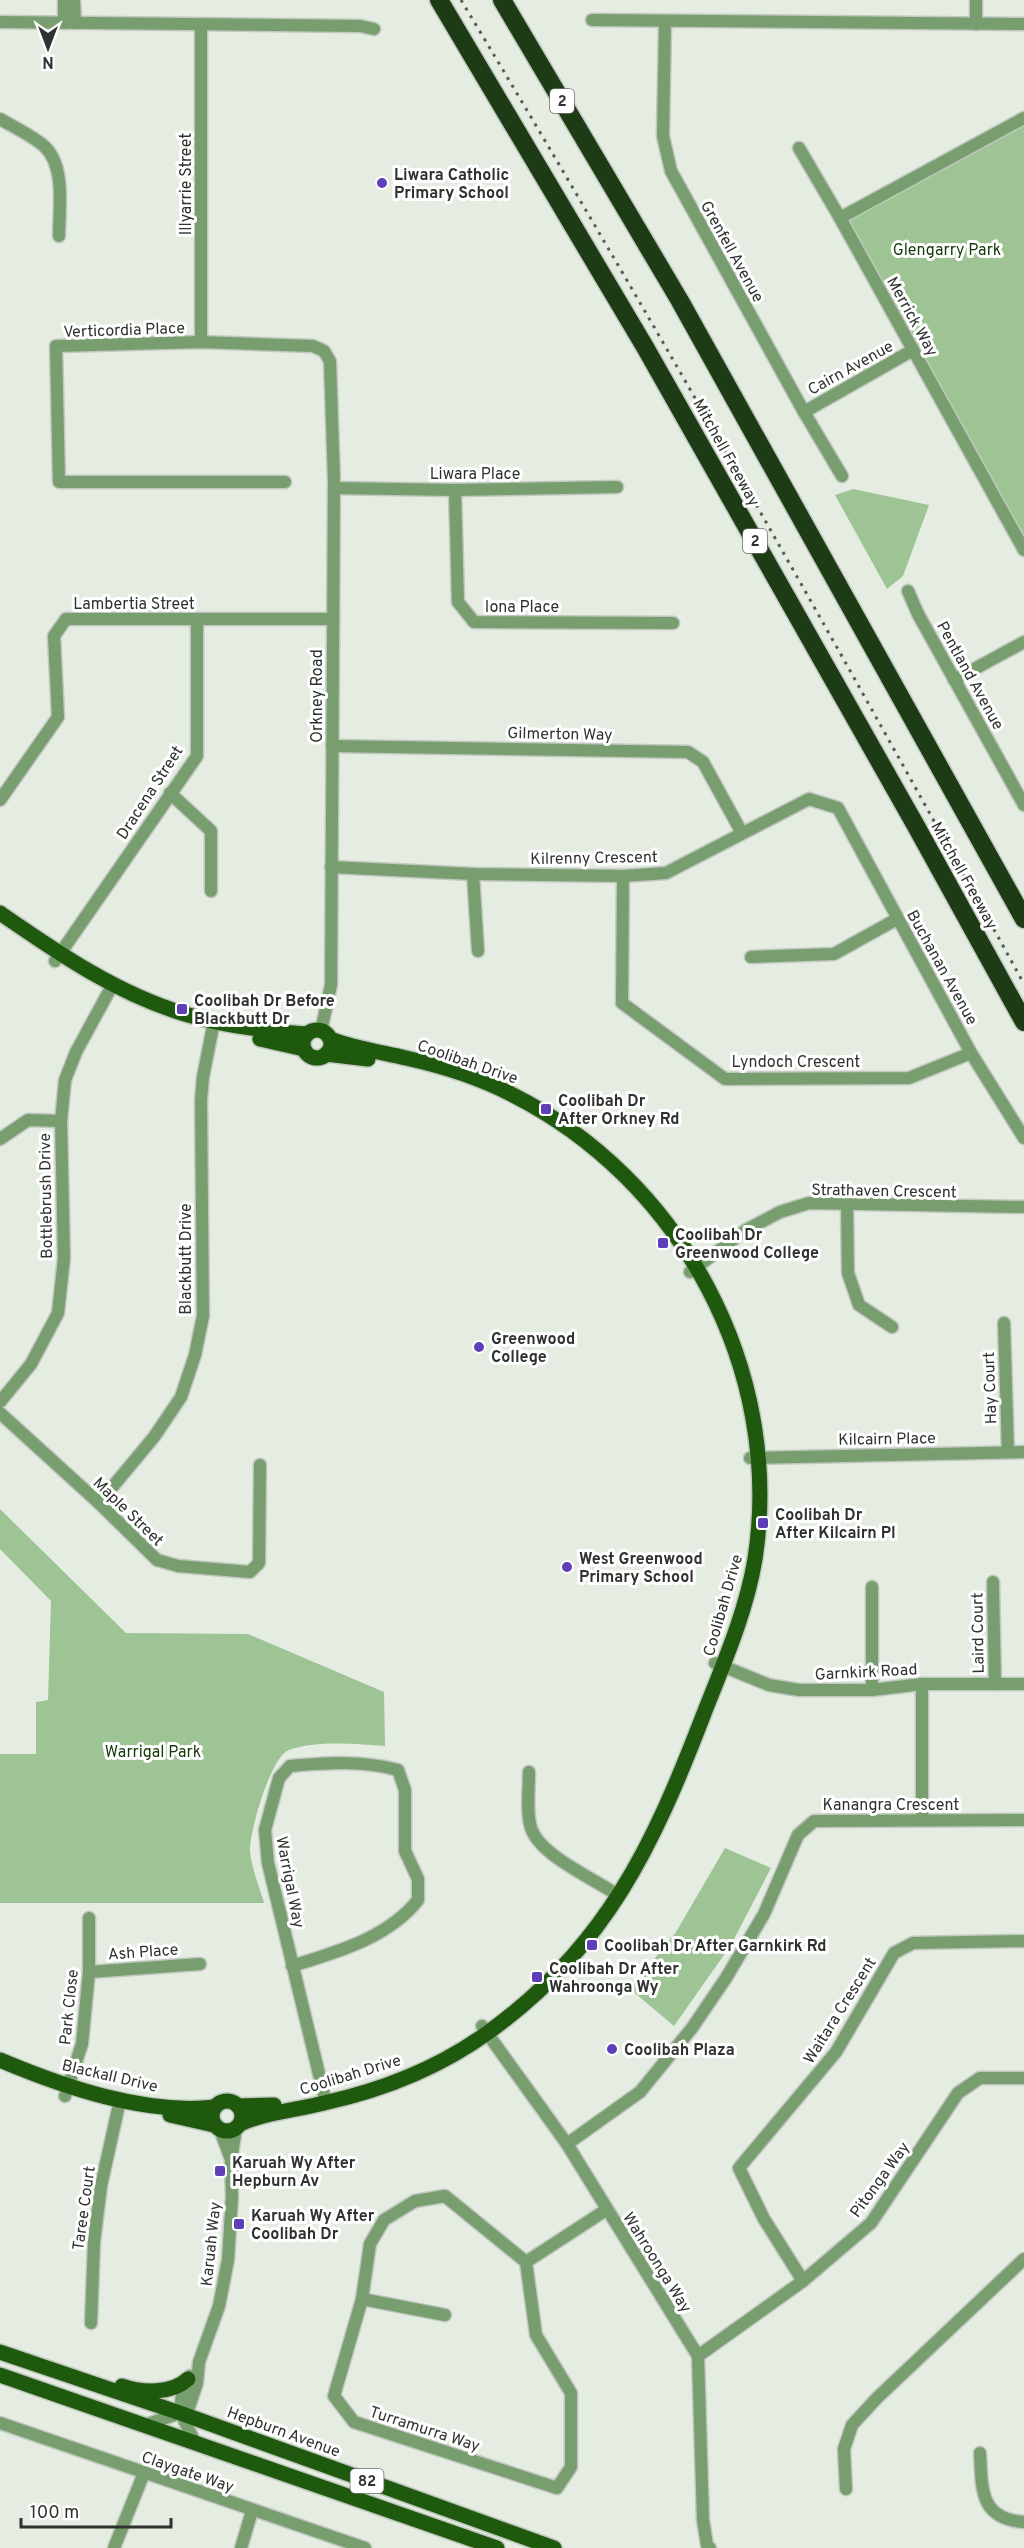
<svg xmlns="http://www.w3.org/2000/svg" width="1024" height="2548" viewBox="0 0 1024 2548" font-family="Overpass,sans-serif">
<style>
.green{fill:#9ec395}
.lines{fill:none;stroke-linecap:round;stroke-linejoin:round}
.minor-casing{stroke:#c1c8bf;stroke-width:15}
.major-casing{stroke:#c1c8bf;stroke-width:18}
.highway-casing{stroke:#c1c8bf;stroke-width:21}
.minor{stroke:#789e6f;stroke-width:12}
.major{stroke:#1f590d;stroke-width:15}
.highway{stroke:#1d3b15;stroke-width:18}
.rail{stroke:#585c57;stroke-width:3;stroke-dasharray:3 6;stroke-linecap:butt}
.poi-dot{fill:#5e3fb7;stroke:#fff;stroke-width:2}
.labels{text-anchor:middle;stroke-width:6;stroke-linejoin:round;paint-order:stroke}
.shield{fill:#fff;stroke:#6d706d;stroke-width:1.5}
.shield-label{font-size:15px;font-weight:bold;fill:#2f322e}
.poi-label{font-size:16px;font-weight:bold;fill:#2f322e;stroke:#fff;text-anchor:start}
.street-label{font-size:16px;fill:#2f322e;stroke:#fff}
.park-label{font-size:16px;fill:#143b08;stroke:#fff}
</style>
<rect width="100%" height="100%" fill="#e5ede3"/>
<!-- green -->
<g class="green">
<path d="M1024 125V535L840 218Z"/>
<path d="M853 489 929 505 903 576 887 589 835 495Z"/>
<path d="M0 1509 126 1633 248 1634 384 1692 385 1746C358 1744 315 1740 289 1750 271 1756 250 1830 250 1849 250 1864 260 1888 264 1903H0V1754H36V1702L48 1700 51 1601 0 1549Z"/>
<path d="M725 1848 771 1868 731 1945 674 2026 630 1989 676 1932Z"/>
</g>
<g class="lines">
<defs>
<g id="minor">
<path d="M74 0 75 23"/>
<path d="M976 0V24"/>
<path d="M592 20 1024 24"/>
<path d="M0 22 360 26 374 29"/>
<path d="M665 22 663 136 671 171 804 412 842 476"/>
<path d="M64 23V0"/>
<path d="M1024 118 840 218 1024 550"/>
<path d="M0 119C14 127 31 135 44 146 66 166 59 209 59 236"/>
<path d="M799 148 840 218"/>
<path d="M201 342V25"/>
<path d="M804 412 913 350"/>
<path d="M285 482H59L56 346 201 342 313 346 324 351 330 361 334 481 331 985 321 1031"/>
<path d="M334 488 455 490 617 487"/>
<path d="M455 490 458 602 474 622 673 623"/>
<path d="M908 591 918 614 1024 805"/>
<path d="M954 680 1024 642"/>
<path d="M332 746 688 752 703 762 742 833"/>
<path d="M170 793 211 831V891"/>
<path d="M0 800 58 717 54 636 66 619H333"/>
<path d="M331 867 473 874 623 876 666 873 809 799 838 808 971 1053 1024 1138"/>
<path d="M473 874 478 951"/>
<path d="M623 876 622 1003 725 1079 909 1078 971 1053"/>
<path d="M751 957 834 954 897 919"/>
<path d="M55 961 197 756V619"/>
<path d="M0 1139 28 1120 61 1121"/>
<path d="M847 1204 848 1273 859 1305 892 1327"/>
<path d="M690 1272 746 1230 780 1212 809 1203 1024 1207"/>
<path d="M1004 1323 1008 1452"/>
<path d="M0 1402 31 1364 58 1313 64 1258 61 1121 65 1080 76 1052 113 984"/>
<path d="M0 1413 99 1503 157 1560 178 1566 250 1572 259 1563 260 1465"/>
<path d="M750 1458 1024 1452"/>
<path d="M99 1503 154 1437 181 1397 195 1355 203 1316 201 1100 203 1077 214 1021"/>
<path d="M993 1582 995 1684"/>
<path d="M715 1663 769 1685 799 1690H872L922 1684H1024"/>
<path d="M922 1684V1820"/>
<path d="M872 1690V1587"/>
<path d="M529 1772C529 1790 526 1811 531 1828 540 1856 595 1879 619 1896"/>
<path d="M292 1966C337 1952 388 1938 418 1900V1879L405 1851V1790L398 1770C362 1760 326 1763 290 1766L279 1778 265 1830 268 1863 326 2103"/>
<path d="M89 1972 200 1964"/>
<path d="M482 2026 567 2144 698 2356 703 2520 707 2545 710 2548"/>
<path d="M65 2096 82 2044 89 1972V1918"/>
<path d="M220 2130 230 2157"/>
<path d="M567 2144 640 2092 692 2028 726 1978 764 1914 798 1835 814 1821 1024 1820"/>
<path d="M445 2196 526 2262 536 2335 571 2393V2467L557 2488 354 2422 334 2396 362 2299 370 2244 384 2220 415 2201Z"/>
<path d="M526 2262 606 2210"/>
<path d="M803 2281 764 2219 739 2168 836 2052 894 1953 913 1943 1024 1941"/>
<path d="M362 2299 445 2315"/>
<path d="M91 2323 94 2242 101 2186 120 2100"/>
<path d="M698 2356 803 2281 871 2223 958 2093 980 2078H1024"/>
<path d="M190 2376C174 2406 181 2415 195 2442"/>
<path d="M0 2423 365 2548"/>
<path d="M145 2425 180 2413 189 2407 197 2383 199 2362 219 2306 228 2260 232 2197 231 2161 236 2128"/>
<path d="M980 2453C982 2488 979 2519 1024 2522"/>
<path d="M846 2489 844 2449 852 2425 877 2398 1024 2259"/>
<path d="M114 2548 144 2473"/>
<path d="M241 2548 252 2511"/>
</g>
<g id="major">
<path d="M0 913C58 953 117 994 185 1014 224 1026 266 1031 307 1034"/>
<circle cx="317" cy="1044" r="14"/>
<path d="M260 1039 304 1049"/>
<path d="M326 1054 368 1059"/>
<path d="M0 2060C64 2087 145 2115 215 2107"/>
<circle cx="227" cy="2116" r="15"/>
<path d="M238 2106 274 2105"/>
<path d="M170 2115 214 2125"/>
<path d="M240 2124C266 2112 297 2110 324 2103 383 2090 441 2067 490 2031 606 1947 653 1846 703 1716 723 1665 746 1613 755 1559 784 1370 681 1179 511 1094 478 1077 442 1066 406 1058 380 1052 354 1048 330 1039"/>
<path d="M0 2352 180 2413 554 2548"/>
<path d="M0 2375 497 2548"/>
<path d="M122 2386C143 2393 172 2394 188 2379"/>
</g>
<g id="highway">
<path d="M439 0 645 347 916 826 1024 1022"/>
<path d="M502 0 680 301 1024 919"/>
</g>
</defs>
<!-- minor casing -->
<use href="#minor" class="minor-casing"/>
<!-- major casing -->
<use href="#major" class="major-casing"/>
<!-- highway casing -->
<use href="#highway" class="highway-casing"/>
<!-- minor -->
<use href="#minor" class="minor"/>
<!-- major -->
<use href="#major" class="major"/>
<!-- highway -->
<use href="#highway" class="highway"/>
<!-- rail -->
<path class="rail" d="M461 0C656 324 842 653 1024 984"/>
</g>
<!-- markers -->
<g class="poi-dot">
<circle cx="382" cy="183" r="6"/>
<rect x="176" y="1003" width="12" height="12" rx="3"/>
<rect x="540" y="1103" width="12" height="12" rx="3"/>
<rect x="657" y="1237" width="12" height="12" rx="3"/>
<circle cx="479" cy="1347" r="6"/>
<rect x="757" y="1517" width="12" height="12" rx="3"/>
<circle cx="567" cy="1567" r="6"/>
<rect x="586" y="1939" width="12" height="12" rx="3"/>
<rect x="531" y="1971" width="12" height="12" rx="3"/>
<circle cx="612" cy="2049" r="6"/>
<rect x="214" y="2165" width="12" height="12" rx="3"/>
<rect x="233" y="2218" width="12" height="12" rx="3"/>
</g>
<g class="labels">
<!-- shield labels -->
<g class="shield">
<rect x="550" y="89" width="24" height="24" rx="4.5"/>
<rect x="743" y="529" width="24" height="24" rx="4.5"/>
<rect x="350.5" y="2469" width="33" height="24" rx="4.5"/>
</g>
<g class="shield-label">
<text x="562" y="106">2</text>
<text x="755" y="546">2</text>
<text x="367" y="2486">82</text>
</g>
<!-- poi labels -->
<g class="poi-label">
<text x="394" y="180">Liwara Catholic<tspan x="394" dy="18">Primary School</tspan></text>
<text x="194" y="1006">Coolibah Dr Before<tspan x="194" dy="18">Blackbutt Dr</tspan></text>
<text x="558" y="1106">Coolibah Dr<tspan x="558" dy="18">After Orkney Rd</tspan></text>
<text x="675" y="1240">Coolibah Dr<tspan x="675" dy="18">Greenwood College</tspan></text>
<text x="491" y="1344">Greenwood<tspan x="491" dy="18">College</tspan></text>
<text x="775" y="1520">Coolibah Dr<tspan x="775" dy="18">After Kilcairn Pl</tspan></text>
<text x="579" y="1564">West Greenwood<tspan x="579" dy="18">Primary School</tspan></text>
<text x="604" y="1951">Coolibah Dr After Garnkirk Rd</text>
<text x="549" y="1974">Coolibah Dr After<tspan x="549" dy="18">Wahroonga Wy</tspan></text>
<text x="624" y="2055">Coolibah Plaza</text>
<text x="232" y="2168">Karuah Wy After<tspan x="232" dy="18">Hepburn Av</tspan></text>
<text x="251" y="2221">Karuah Wy After<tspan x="251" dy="18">Coolibah Dr</tspan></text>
</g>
<!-- street labels -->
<g class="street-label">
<text transform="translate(185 184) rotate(-90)" y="6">Illyarrie Street</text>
<text transform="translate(733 251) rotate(61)" y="6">Grenfell Avenue</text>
<text transform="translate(913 316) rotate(61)" y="6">Merrick Way</text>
<text transform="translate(124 329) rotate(-2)" y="6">Verticordia Place</text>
<text transform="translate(850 367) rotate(-29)" y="6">Cairn Avenue</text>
<text transform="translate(727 452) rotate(61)" y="6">Mitchell Freeway</text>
<text x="475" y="479">Liwara Place</text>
<text x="134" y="609">Lambertia Street</text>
<text x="522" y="612">Iona Place</text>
<text transform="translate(971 675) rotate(61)" y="6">Pentland Avenue</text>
<text transform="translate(316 696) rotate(-90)" y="6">Orkney Road</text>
<text transform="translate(560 733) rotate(1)" y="6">Gilmerton Way</text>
<text transform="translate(149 792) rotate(-57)" y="6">Dracena Street</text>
<text transform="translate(594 857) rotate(-1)" y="6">Kilrenny Crescent</text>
<text transform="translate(965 875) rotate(61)" y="6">Mitchell Freeway</text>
<text transform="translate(943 967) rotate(61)" y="6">Buchanan Avenue</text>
<text transform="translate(468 1061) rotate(19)" y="6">Coolibah Drive</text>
<text x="796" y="1067">Lyndoch Crescent</text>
<text transform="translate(884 1190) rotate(1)" y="6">Strathaven Crescent</text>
<text transform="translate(45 1196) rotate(-91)" y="6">Bottlebrush Drive</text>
<text transform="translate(185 1259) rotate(-90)" y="6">Blackbutt Drive</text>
<text transform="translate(989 1388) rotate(-92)" y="6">Hay Court</text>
<text transform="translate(887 1438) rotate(-1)" y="6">Kilcairn Place</text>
<text transform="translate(129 1511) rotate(44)" y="6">Maple Street</text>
<text transform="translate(722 1605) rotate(-74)" y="6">Coolibah Drive</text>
<text transform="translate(977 1633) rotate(-91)" y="6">Laird Court</text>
<text transform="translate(866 1671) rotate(-3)" y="6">Garnkirk Road</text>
<text x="891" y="1810">Kanangra Crescent</text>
<text transform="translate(291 1882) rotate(79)" y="6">Warrigal Way</text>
<text transform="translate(143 1951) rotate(-4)" y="6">Ash Place</text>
<text transform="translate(68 2007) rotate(-84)" y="6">Park Close</text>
<text transform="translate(839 2010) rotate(-58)" y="6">Waitara Crescent</text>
<text transform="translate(350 2074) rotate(-17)" y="6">Coolibah Drive</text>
<text transform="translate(110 2075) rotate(13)" y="6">Blackall Drive</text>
<text transform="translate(879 2179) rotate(-54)" y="6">Pitonga Way</text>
<text transform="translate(83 2208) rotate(-82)" y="6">Taree Court</text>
<text transform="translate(210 2244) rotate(-84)" y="6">Karuah Way</text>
<text transform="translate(658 2262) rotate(58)" y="6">Wahroonga Way</text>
<text transform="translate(425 2428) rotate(18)" y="6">Turramurra Way</text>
<text transform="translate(284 2431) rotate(20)" y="6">Hepburn Avenue</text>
<text transform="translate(188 2471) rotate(19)" y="6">Claygate Way</text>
</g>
<!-- park labels -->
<g class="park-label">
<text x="947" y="255">Glengarry Park</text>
<text x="153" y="1757">Warrigal Park</text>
</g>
</g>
<!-- north arrow -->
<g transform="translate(48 48) rotate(180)" stroke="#ffffff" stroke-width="4.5" paint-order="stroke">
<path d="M0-4.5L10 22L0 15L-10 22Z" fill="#2f322e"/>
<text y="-9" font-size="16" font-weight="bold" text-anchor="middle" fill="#2f322e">N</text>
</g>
<!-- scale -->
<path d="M21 2518v9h150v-9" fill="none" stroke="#2f322e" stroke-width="3"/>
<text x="30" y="2518" font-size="18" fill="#2f322e" stroke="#ffffff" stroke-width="4.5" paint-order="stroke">100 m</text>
</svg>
